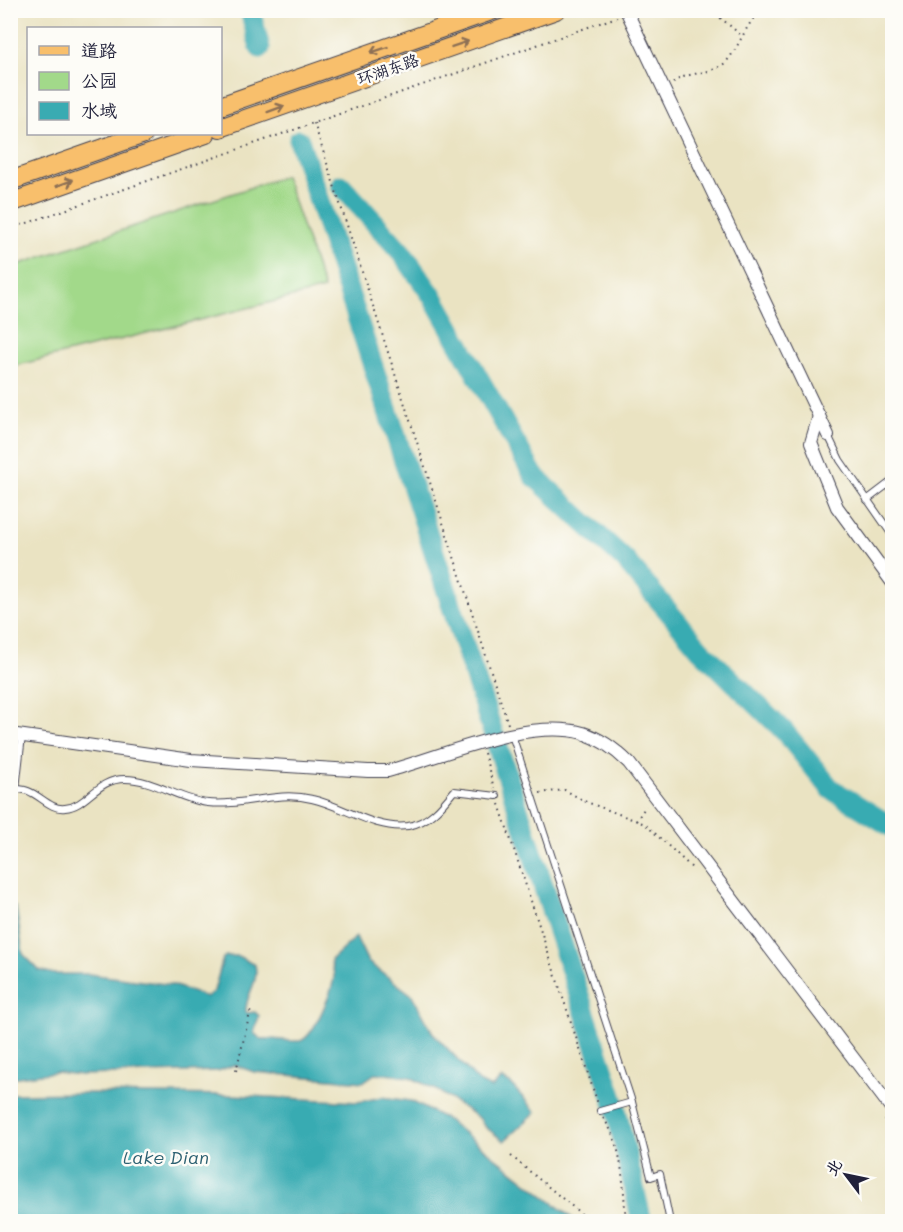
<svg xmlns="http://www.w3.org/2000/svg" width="903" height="1232" viewBox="0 0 903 1232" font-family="Mali,'LXGW WenKai TC',sans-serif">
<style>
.green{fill:#a2d98a;stroke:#627e62;stroke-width:1.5}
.water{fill:#39abb2;stroke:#2e6676;stroke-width:1.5}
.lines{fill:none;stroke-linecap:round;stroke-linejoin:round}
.river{stroke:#39abb2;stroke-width:21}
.lane-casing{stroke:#403f4f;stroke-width:8}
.street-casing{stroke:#403f4f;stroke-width:14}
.primary-casing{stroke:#403f4f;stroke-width:20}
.path{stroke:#403f4f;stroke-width:2;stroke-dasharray:1.5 4.5;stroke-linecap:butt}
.lane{stroke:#fff;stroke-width:6}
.street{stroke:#fff;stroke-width:12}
.primary{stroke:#f8bf6c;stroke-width:18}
.oneway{stroke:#8d7054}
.labels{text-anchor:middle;stroke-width:5;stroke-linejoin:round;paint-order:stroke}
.street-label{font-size:16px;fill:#22223b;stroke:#fdfcf7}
.water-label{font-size:18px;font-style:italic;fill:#2c6071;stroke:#fdfcf7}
</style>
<rect width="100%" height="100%" fill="#fdfcf7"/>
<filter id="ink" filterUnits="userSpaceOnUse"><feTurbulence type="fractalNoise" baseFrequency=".0167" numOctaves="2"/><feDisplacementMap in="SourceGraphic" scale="12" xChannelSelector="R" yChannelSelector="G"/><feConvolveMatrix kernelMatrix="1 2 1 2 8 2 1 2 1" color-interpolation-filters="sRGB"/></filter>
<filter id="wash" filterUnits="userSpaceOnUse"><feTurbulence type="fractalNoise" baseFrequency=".008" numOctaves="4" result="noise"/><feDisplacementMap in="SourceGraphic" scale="24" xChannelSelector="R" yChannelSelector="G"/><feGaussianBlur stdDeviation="1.35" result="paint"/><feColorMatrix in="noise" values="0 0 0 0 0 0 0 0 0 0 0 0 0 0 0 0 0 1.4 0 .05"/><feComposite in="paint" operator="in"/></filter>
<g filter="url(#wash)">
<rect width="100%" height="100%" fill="#eae3c2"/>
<!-- green -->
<path class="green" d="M285 176 324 289 18 365 11 369V267Z"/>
<!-- water -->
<g class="water">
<path d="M11 904 16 908 23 954 39 970 54 974H89L173 985 206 997 214 991 223 958 226 956H238L255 965C260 983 244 996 246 1013L255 1012 259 1016 254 1033 261 1039C274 1038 289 1042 299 1041 313 1040 332 991 334 977 335 972 331 967 331 960L356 937 368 962 412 995 433 1033 479 1082 491 1088 502 1079 510 1083 536 1112 504 1141 484 1126 480 1119 438 1091 410 1077 376 1073 363 1082 254 1072 234 1065 218 1071 81 1075 56 1072 11 1078Z"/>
<path d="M91 1093 233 1095 358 1102 382 1097 411 1101 446 1119 576 1221H11V1094Z"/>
</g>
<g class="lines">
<!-- river -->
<g class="river">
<path d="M250 10 260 48"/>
<path d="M299 140 615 1105 642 1222"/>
<path d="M341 185 402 253 433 297 534 476 625 560 700 649 784 731 831 789 892 827"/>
</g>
</g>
</g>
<g filter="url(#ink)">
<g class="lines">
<defs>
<g id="lane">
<path d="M828 435 840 460 892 535"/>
<path d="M867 500 892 481"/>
<path d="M512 735 632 1102 651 1177 660 1174 670 1222"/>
<path d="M10 788C16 789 23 789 28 791 41 796 51 810 65 808 88 806 96 779 125 779 154 779 179 800 208 803 243 807 276 790 312 799 344 806 374 830 408 826 428 823 442 806 454 791L497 796"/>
<path d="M16 789 22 736"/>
<path d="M600 1111 632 1102"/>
</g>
<g id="street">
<path d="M626 10 828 435"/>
<path d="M819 416 811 443 837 507 892 582"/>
<path d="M10 734 191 760 368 771H388C443 756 527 718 583 733 602 739 616 750 629 763L892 1109"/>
</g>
<g id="primary">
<path d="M220 106 494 10"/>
<path d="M220 128 556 10"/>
<path d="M10 181 144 134"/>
<path d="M10 203 206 134"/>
</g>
</defs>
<!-- lane casing -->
<use href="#lane" class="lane-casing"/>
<!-- street casing -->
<use href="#street" class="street-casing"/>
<!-- primary casing -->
<use href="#primary" class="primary-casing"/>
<!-- path -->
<g class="path">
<path d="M711 10 741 35"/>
<path d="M641 15 655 10"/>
<path d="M673 83C688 70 712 76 726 62 740 46 745 25 761 10"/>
<path d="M314 123 508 724"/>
<path d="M10 229 617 17"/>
<path d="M484 753 494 788"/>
<path d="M540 793 565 790 584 801 645 824 692 868"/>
<path d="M499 804 598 1104"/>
<path d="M636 821 646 806"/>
<path d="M236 1071 251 1009"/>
<path d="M603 1118C624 1145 623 1188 626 1222"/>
<path d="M885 1120 892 1130"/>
<path d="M511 1156 591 1222"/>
</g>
<!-- lane -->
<use href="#lane" class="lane"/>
<!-- street -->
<use href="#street" class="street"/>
<!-- primary -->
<use href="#primary" class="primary"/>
</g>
<!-- one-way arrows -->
<defs><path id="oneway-shaft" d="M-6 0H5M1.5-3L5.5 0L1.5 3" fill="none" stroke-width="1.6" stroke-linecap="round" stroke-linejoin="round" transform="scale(1.5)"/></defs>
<g class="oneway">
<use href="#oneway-shaft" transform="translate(460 44) rotate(-19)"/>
<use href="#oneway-shaft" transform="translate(379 50) rotate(161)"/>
<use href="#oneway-shaft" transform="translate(276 109) rotate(-20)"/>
<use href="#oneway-shaft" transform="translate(65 183) rotate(-20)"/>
</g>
</g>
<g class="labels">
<!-- street labels -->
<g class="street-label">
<text transform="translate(388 69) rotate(-19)" y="6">环湖东路</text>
</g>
<!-- water labels -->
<g class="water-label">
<text x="166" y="1164">Lake Dian</text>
</g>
</g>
<!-- margin -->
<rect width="903" height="1232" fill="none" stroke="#fdfcf7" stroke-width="36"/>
<!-- legend -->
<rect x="27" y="27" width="195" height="108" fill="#fdfcf7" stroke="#a5a5ac" stroke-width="1.5"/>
<rect x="39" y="46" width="30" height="9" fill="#f8bf6c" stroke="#a5a5ac" stroke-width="1.5"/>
<text x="81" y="57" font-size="18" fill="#22223b">道路</text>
<rect x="39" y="72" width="30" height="18" fill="#a2d98a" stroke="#a5a5ac" stroke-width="1.5"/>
<text x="81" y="87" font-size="18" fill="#22223b">公园</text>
<rect x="39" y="102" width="30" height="18" fill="#39abb2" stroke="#a5a5ac" stroke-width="1.5"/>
<text x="81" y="117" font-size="18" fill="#22223b">水域</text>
<!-- north arrow -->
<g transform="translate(846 1175) rotate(302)" stroke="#fdfcf7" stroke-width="4.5" paint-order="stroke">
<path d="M0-4.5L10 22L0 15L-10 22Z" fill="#22223b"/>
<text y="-9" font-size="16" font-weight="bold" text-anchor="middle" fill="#22223b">北</text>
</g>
</svg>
